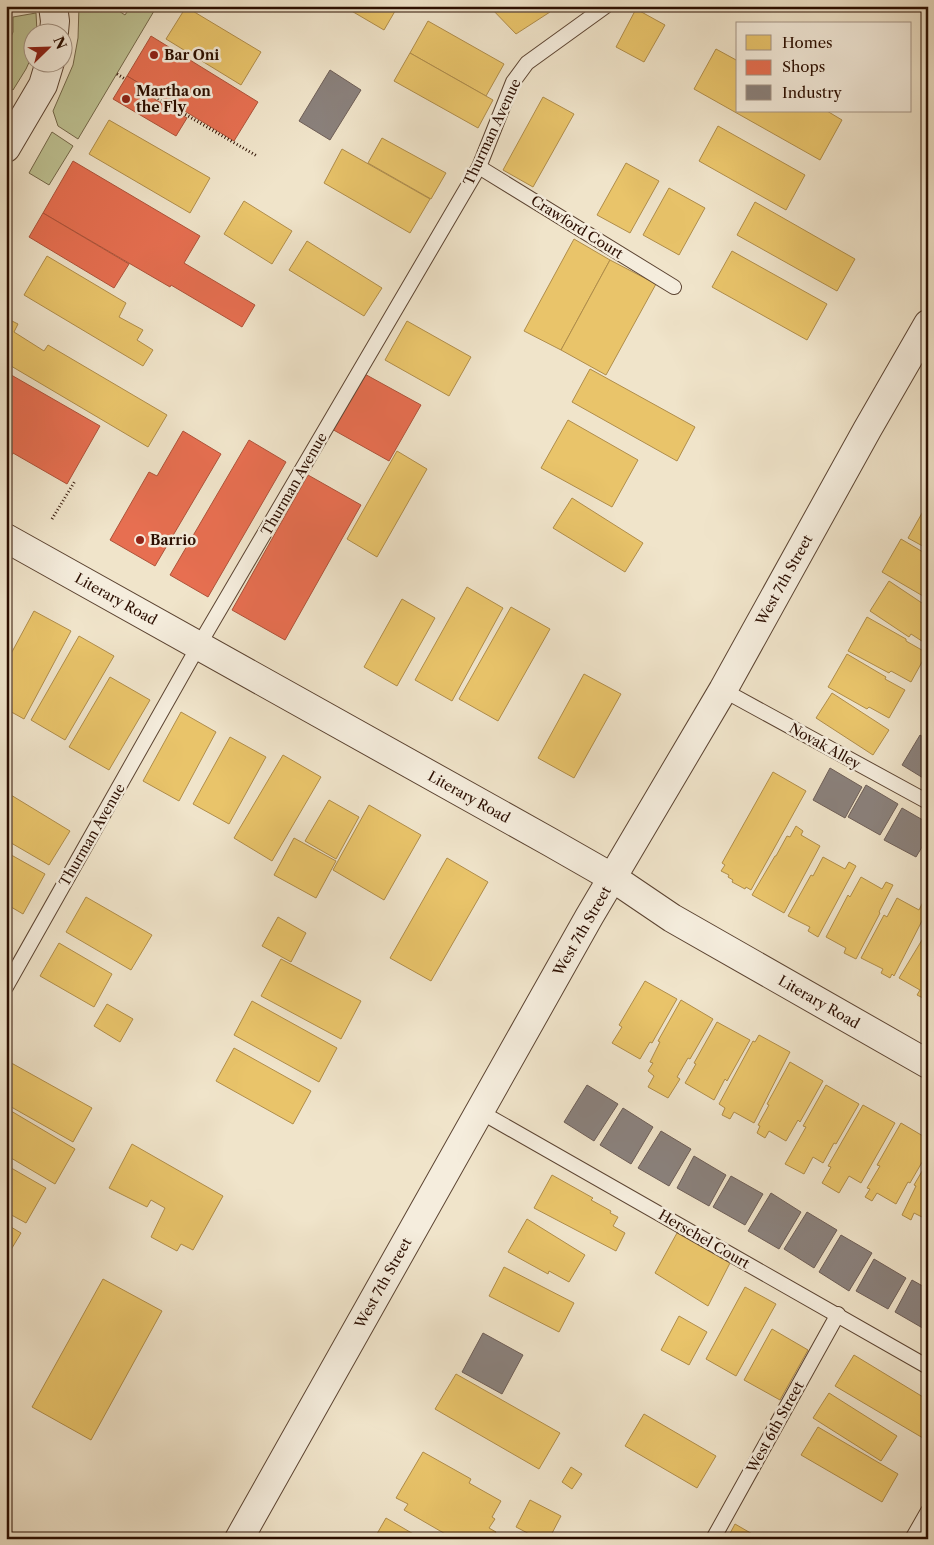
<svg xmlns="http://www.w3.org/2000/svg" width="934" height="1545" viewBox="0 0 934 1545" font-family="'Libre Caslon Text',serif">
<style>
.green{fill:#bec293;stroke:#74684a}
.homes{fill:#e9c46a;stroke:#b08d4a}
.shops{fill:#e76f51;stroke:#af5239}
.industry{fill:#8a817c;stroke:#6e5e57}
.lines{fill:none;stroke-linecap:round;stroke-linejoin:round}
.service-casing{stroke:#5c4432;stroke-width:16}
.minor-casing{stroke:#5c4432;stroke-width:30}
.tertiary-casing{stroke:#5c4432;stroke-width:30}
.path{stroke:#2b0e00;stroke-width:3;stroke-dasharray:1 2.5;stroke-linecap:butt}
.service{stroke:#f5eddd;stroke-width:14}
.minor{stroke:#f5eddd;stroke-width:28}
.tertiary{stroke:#f5eddd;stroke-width:28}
.poi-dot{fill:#8f2418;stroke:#f5eddd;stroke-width:2}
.labels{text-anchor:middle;stroke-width:5;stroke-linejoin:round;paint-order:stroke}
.poi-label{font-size:14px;font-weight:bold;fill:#2b0e00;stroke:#f5eddd;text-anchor:start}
.street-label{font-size:14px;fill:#2b0e00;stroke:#f5eddd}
</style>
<rect width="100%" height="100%" fill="#f0e4ca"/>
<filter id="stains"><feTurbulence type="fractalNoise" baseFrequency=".004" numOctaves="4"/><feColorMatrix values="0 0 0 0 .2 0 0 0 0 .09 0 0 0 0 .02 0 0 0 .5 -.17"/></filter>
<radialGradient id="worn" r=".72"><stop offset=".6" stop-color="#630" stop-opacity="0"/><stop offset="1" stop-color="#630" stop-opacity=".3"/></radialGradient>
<!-- green -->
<g class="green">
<path d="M79 6H114L116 9 125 15 131 6H157L78 139 58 126 53 111 73 65 78 38Z"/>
<path d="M36 13 37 32H32L31 58 26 69 13 90 6 85V49L13 32V17Z"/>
<path d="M52 132 73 146 49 185 29 173Z"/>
</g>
<!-- homes -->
<g class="homes">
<path d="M343 6H398L384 30Z"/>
<path d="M489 6H544L550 12 516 34Z"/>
<path d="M186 7 261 52 241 85 166 39Z"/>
<path d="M636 9 665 25 644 62 616 47Z"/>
<path d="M428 21 504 64 486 96 410 53Z"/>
<path d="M716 49 738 61V111H827L842 120 820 160 694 89Z"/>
<path d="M410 53 493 100 478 128 394 81Z"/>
<path d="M543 97 574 114 533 187 503 170Z"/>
<path d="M109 120 210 178 190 213 89 154Z"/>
<path d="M718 126 805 175 786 210 699 161Z"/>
<path d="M382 138 446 173 431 199 368 163Z"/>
<path d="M342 149 430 199 410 233 324 183Z"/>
<path d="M626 163 659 181 630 233 597 215Z"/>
<path d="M669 188 705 208 679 255 643 235Z"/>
<path d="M244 201 292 231 272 264 224 234Z"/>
<path d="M755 202 855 259 837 291 737 235Z"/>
<path d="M574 239 610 260 561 350 524 331Z"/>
<path d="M307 241 382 288 364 316 289 270Z"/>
<path d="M732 251 827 304 807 340 712 287Z"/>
<path d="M47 256 126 303 119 317 143 330 137 340 153 350 143 366 24 295Z"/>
<path d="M610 260 656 284 606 375 561 350Z"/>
<path d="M6 318 18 324 14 332 44 351 48 345 167 415 148 447 6 363Z"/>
<path d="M407 321 471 357 449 396 385 360Z"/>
<path d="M590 369 695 427 677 461 572 402Z"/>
<path d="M568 420 638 460 612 507 541 468Z"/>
<path d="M397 451 427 469 377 557 347 539Z"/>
<path d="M572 498 643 543 625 572 553 528Z"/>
<path d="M926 506 928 508V549L908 538Z"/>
<path d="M901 539 928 555V599L882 572Z"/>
<path d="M889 581 928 607V645L911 634 909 637 870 611Z"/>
<path d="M467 587 503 608 452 701 415 680Z"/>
<path d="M402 599 435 618 397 686 364 667Z"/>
<path d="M511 607 550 629 498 721 459 699Z"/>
<path d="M34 611 71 631 24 719 6 709V663Z"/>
<path d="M867 617 906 639V641L927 653 911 682 891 671 889 673 848 651Z"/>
<path d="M79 636 114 656 65 740 31 720Z"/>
<path d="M847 654 886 677 885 679 905 690 889 718 869 707 867 709 828 687Z"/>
<path d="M584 674 621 694 574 778 538 758Z"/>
<path d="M110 677 150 700 109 770 69 747Z"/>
<path d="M832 693 889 730 873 755 816 718Z"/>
<path d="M181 712 216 732 179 801 143 781Z"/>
<path d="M230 737 266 757 229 824 193 804Z"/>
<path d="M283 755 321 777 272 861 234 838Z"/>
<path d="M773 772 806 791 751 890 746 887 745 889 732 882 733 880 728 877 729 875 721 871 725 865 722 863Z"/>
<path d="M6 792 70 831 49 865 6 840Z"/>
<path d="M329 800 359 817 336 859 305 841Z"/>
<path d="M369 805 421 835 384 900 333 870Z"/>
<path d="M796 826 803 831 801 835 820 846 784 913 752 895 775 856H776L787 836 790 837Z"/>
<path d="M294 838 336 861 316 898 274 875Z"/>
<path d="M6 852 45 874 23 914 6 904Z"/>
<path d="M823 857 845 869 849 862 856 866 818 937 808 931 810 927 788 916 811 875 813 876Z"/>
<path d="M447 858 488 882 431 981 390 958Z"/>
<path d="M861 877 882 889 886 882 893 885 879 912 880 913 856 959 844 953 846 948 826 937 848 895 850 897Z"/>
<path d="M86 897 152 935 131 970 66 932Z"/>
<path d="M897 898 919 910 923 902 928 905V909L894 976 892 974 890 978 881 973 883 969 861 958 884 915 887 917Z"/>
<path d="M278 917 306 933 291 962 262 946Z"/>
<path d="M928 930V998L927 1000 917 995 920 990 899 978Z"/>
<path d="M59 943 112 974 94 1007 40 976Z"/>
<path d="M281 959 361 1001 341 1039 261 996Z"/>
<path d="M645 981 677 999 652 1043 650 1042 640 1059 612 1043 622 1027 619 1025Z"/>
<path d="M681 1000 713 1019 690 1059 688 1058 677 1077 680 1079 668 1098 648 1087 654 1076 648 1071 653 1063 650 1062 660 1042 658 1041Z"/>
<path d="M252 1001 337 1048 319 1082 234 1035Z"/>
<path d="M107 1004 133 1019 120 1042 94 1026Z"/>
<path d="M717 1022 750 1040 727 1081 725 1079 714 1100 685 1083 696 1064 694 1063Z"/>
<path d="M759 1035 790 1052 754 1123 734 1112 730 1119 722 1115 725 1108 719 1104 753 1041 755 1042Z"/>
<path d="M234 1048 311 1091 293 1124 216 1081Z"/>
<path d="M6 1060 92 1108 73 1142 6 1104Z"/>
<path d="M790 1062 823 1081 800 1122 798 1120 786 1141 769 1131 765 1138 757 1133 760 1126 758 1125 769 1105 767 1104Z"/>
<path d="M826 1085 859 1104 836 1144 834 1143 823 1163 813 1157 804 1174 785 1164 806 1127 803 1126Z"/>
<path d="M863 1105 895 1123 861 1183 849 1176 839 1193 822 1183 831 1167 828 1166Z"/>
<path d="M6 1108 75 1149 55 1184 6 1155Z"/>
<path d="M901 1123 928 1139V1152L910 1183 908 1182 896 1204 877 1193 872 1201 865 1197 870 1189 867 1188 880 1166 877 1165Z"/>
<path d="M132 1144 223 1196 193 1250 181 1244 177 1251 151 1237 165 1208 151 1200 147 1207 109 1188Z"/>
<path d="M928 1161V1220L914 1213 911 1220 902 1215 916 1186 914 1185Z"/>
<path d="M6 1165 46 1188 26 1223 6 1212Z"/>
<path d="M552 1175 593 1198 591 1200 611 1211 610 1213 618 1217 613 1226 625 1233 616 1251 534 1208Z"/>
<path d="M527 1219 585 1255 569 1282 549 1271 548 1274 508 1252Z"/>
<path d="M6 1224 21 1233 6 1258Z"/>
<path d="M677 1233 730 1263 708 1306 655 1273Z"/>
<path d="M504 1267 574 1303 559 1332 489 1296Z"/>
<path d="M103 1279 162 1311 91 1440 32 1407Z"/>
<path d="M745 1287 776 1304 736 1376 706 1359Z"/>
<path d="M679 1316 707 1332 689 1365 661 1350Z"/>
<path d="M772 1329 808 1350 780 1400 744 1380Z"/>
<path d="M854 1355 928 1400V1441L835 1386Z"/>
<path d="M456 1374 560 1433 539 1469 435 1409Z"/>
<path d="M829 1393 897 1436 881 1461 813 1418Z"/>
<path d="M644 1414 716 1456 697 1488 625 1446Z"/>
<path d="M818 1427 898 1474 882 1502 801 1455Z"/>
<path d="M423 1452 471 1479 469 1483 501 1501 492 1517 495 1519 489 1528 496 1532 492 1539H454L404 1510 408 1504 396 1498Z"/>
<path d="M571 1467 582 1474 572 1489 562 1482Z"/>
<path d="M530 1500 561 1516 549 1539H539L516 1527Z"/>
<path d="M386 1518 422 1539H374Z"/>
<path d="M735 1524 761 1539H727Z"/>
</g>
<!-- shops -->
<g class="shops">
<path d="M151 36 258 102 234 141 127 76Z"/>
<path d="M127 76 154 92 151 97 187 118 176 136 113 99Z"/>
<path d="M73 161 200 236 184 263 255 305 242 327 171 285 170 287 43 213Z"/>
<path d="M43 213 129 264 114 288 29 237Z"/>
<path d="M6 372 100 426 67 484 13 453 6 465Z"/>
<path d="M361 372 421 405 389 461 330 428Z"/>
<path d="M183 431 221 454 155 566 110 540 149 472 157 476Z"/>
<path d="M249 440 286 462 208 597 170 575Z"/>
<path d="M308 475 361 505 285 640 232 610Z"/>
</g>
<!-- industry -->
<g class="industry">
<path d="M330 70 361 90 330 140 299 121Z"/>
<path d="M920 735 928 740V781L902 765Z"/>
<path d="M830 768 862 787 845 818 813 800Z"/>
<path d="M866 785 898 804 880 835 848 817Z"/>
<path d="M902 808 928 823V837L916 857 884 840Z"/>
<path d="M587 1085 618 1104 594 1141 564 1122Z"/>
<path d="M623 1108 653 1127 631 1164 600 1145Z"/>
<path d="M661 1131 691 1149 669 1186 638 1168Z"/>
<path d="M694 1156 726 1175 709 1206 677 1188Z"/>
<path d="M731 1176 763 1194 745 1225 713 1207Z"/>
<path d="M771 1193 801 1212 779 1249 748 1231Z"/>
<path d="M807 1212 837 1230 814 1268 784 1249Z"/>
<path d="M841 1235 872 1253 849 1291 819 1272Z"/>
<path d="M874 1259 906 1278 888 1309 856 1291Z"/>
<path d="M912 1280 928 1289V1327L926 1330 895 1312Z"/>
<path d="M483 1333 523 1355 502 1394 462 1372Z"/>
</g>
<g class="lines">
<defs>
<g id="service">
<path d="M479 167 674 287"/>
<path d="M723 690 928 802"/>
<path d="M6 987 199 645 479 167 513 82 527 63 606 6"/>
<path d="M479 1111 928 1367"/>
<path d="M713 1539 838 1314"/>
<path d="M912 1539 928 1511"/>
</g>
<g id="minor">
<path d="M6 538 550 842 613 878 672 918 928 1064"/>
<path d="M239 1539 589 917 723 690 867 430 928 324"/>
</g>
<g id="tertiary">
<path d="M53 6 55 21 54 32"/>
<path d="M6 148 43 85 50 62"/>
</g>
</defs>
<!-- service casing -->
<use href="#service" class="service-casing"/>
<!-- minor casing -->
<use href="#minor" class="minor-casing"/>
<!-- tertiary casing -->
<use href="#tertiary" class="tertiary-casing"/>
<!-- path -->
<g class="path">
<path d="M117 74 125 79"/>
<path d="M152 95 257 156"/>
<path d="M52 519 75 481"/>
</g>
<!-- service -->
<use href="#service" class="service"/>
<!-- minor -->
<use href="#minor" class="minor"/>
<!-- tertiary -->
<use href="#tertiary" class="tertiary"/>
</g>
<!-- markers -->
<g class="poi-dot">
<circle cx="154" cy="55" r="5"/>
<circle cx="126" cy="99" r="5"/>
<circle cx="140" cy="540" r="5"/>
</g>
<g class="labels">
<!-- poi labels -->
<g class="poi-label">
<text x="164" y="60">Bar Oni</text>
<text x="136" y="96">Martha on<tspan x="136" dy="16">the Fly</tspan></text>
<text x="150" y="545">Barrio</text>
</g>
<!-- street labels -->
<g class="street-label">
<text transform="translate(492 132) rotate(-65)" y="5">Thurman Avenue</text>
<text transform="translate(577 227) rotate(32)" y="5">Crawford Court</text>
<text transform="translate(294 484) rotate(-60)" y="5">Thurman Avenue</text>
<text transform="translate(784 580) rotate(-61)" y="5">West 7th Street</text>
<text transform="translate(116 599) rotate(29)" y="5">Literary Road</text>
<text transform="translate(825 746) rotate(29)" y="5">Novak Alley</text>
<text transform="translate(469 797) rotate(29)" y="5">Literary Road</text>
<text transform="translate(92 835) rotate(-60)" y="5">Thurman Avenue</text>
<text transform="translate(582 931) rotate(-60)" y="5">West 7th Street</text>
<text transform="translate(819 1002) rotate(30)" y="5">Literary Road</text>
<text transform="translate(704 1239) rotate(30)" y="5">Herschel Court</text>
<text transform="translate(383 1283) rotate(-61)" y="5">West 7th Street</text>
<text transform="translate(775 1427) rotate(-61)" y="5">West 6th Street</text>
</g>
</g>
<!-- margin -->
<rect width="934" height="1545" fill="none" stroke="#f0e4ca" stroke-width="25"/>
<rect x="8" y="8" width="919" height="1530" fill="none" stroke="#2b0e00" stroke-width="2.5"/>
<rect x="12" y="12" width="909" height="1520" fill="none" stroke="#2b0e00"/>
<!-- legend -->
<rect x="736" y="22" width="175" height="90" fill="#f5eddd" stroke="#a49485"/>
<rect x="746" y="35" width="25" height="15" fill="#e9c46a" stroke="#a49485"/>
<text x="782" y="48" font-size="15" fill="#2b0e00">Homes</text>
<rect x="746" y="60" width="25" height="15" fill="#e76f51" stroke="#a49485"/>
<text x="782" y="72" font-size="15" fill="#2b0e00">Shops</text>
<rect x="746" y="85" width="25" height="15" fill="#8a817c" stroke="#a49485"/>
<text x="782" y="98" font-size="15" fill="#2b0e00">Industry</text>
<!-- north arrow -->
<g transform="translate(48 48) rotate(67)"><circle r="24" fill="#f5eddd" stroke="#a49485"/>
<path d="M0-4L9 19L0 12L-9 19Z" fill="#8f2418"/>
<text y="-8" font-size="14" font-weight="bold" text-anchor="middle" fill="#2b0e00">N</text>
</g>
<rect width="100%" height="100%" filter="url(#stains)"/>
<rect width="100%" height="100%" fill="url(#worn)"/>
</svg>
